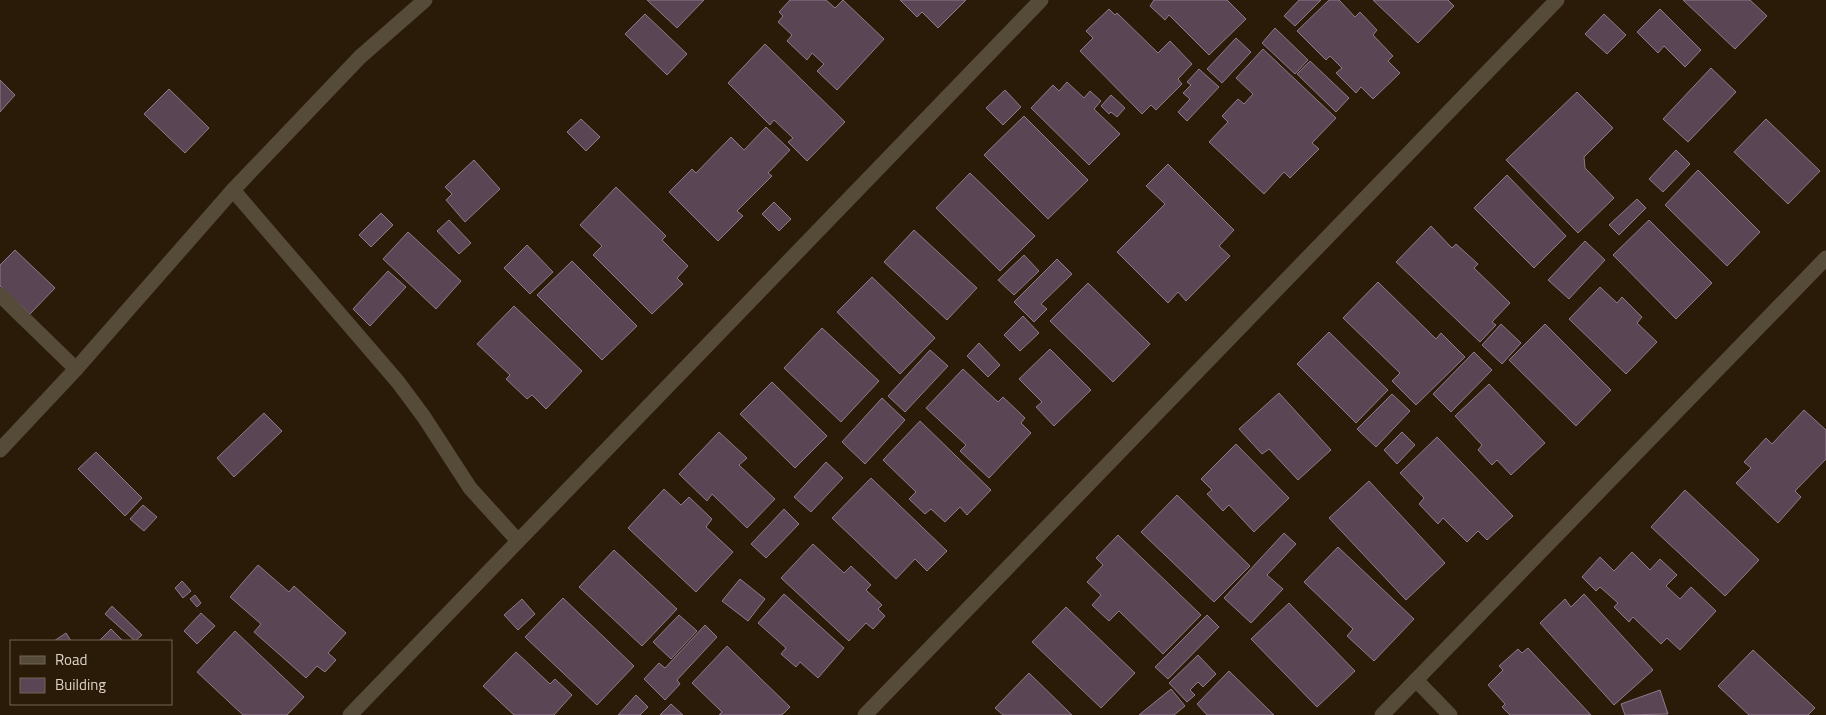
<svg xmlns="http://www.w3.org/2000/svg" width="1826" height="715" viewBox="0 0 1826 715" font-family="'Titillium Web',sans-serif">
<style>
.building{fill:#5a4555;stroke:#90798a}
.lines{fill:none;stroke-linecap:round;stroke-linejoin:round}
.minor{stroke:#564a39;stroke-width:15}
</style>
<rect width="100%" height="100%" fill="#291b08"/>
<!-- building -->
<g class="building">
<path d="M647 0H704L677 28Z"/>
<path d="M790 0H826L835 8 843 0 884 39 837 90 817 71 824 64 812 53 807 60 787 41 792 35 778 22 783 16 779 12Z"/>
<path d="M900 0H966L938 28 922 12 917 17Z"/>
<path d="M1154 0H1227L1246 19 1209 55 1169 15 1165 20 1150 6Z"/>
<path d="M1299 0H1321L1295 26 1284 16Z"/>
<path d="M1329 0H1339L1355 17 1360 12 1377 30 1373 35 1393 56 1388 61 1400 73 1373 99 1361 87 1356 93 1336 73 1342 68 1330 56 1326 60 1297 31Z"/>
<path d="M1373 0H1448L1454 6 1418 43Z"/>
<path d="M1683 0H1750L1767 16 1735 49Z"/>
<path d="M1109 9 1115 15 1117 13 1158 53 1170 41 1192 64 1178 79 1182 84 1156 110 1151 105 1142 114 1080 51 1093 38 1086 31Z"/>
<path d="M1660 9 1701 50 1685 67 1664 46 1658 53 1637 32Z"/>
<path d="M645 14 687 54 667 75 625 34Z"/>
<path d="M1604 14 1626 35 1607 54 1585 34Z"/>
<path d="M1275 28 1308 60 1295 74 1262 43Z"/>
<path d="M1236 38 1251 52 1222 83 1207 69Z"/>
<path d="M765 44 845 122 807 161 788 142 793 138 774 120 770 125 728 83Z"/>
<path d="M1263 49 1336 118 1312 143 1319 149 1290 178 1284 172 1264 194 1209 142 1228 122 1222 116 1238 99 1244 104 1253 94 1236 78Z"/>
<path d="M1310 61 1349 98 1336 112 1297 74Z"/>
<path d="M1711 68 1736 92 1688 142 1663 119Z"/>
<path d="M1199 69 1219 87 1187 121 1178 112 1190 99 1183 93 1191 85 1187 82Z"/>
<path d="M0 80 15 95 0 112Z"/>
<path d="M1067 82 1084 98 1090 91 1101 101 1094 109 1120 134 1089 165 1031 108 1053 85 1059 91Z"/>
<path d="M169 89 209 128 185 153 144 114Z"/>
<path d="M1005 90 1021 107 1003 125 986 108Z"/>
<path d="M1577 92 1613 128 1584 157 1585 168 1614 198 1578 233 1506 160Z"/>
<path d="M1111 95 1125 108 1117 117 1111 112 1109 114 1101 106Z"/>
<path d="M1024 116 1088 180 1048 219 984 155Z"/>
<path d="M581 119 600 137 586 151 567 132Z"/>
<path d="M1766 119 1820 171 1788 204 1734 152Z"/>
<path d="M766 127 790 150 768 173 772 176 737 211 743 216 718 241 669 192 692 169 696 173 731 137 744 150Z"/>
<path d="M1676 150 1690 164 1663 192 1649 179Z"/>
<path d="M474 160 500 189 465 222 446 200 452 194 445 187Z"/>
<path d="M1168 164 1234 230 1219 246 1230 256 1186 301 1178 292 1168 303 1117 252 1165 204 1146 186Z"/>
<path d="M1698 170 1760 232 1727 266 1665 205Z"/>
<path d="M970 173 1035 236 1000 271 936 208Z"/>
<path d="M1507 175 1566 236 1534 268 1474 208Z"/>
<path d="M616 187 666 236 662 240 688 266 677 278 683 284 652 314 593 255 602 246 580 225Z"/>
<path d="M1637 199 1646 208 1619 235 1609 225Z"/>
<path d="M774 202 791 219 779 231 762 214Z"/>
<path d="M381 213 393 225 371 247 359 235Z"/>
<path d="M449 220 471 243 459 254 437 231Z"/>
<path d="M1649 220 1712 283 1676 319 1613 255Z"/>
<path d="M1431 226 1452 248 1456 244 1478 264 1474 268 1510 303 1492 322 1496 325 1480 342 1396 262Z"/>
<path d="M914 230 977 288 947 320 884 262Z"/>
<path d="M408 232 461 281 436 309 383 259Z"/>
<path d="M1585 241 1605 260 1569 299 1548 280Z"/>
<path d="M527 245 553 272 530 294 504 268Z"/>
<path d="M15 250 55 288 30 314 0 286V265Z"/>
<path d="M1024 255 1039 271 1014 295 998 280Z"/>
<path d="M1057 259 1072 274 1041 304 1047 309 1034 322 1014 302Z"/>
<path d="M572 261 637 326 602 360 537 295Z"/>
<path d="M388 271 406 287 370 326 353 309Z"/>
<path d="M872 277 935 338 900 374 837 312Z"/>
<path d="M1378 282 1436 339 1441 333 1465 357 1416 405 1392 381 1400 373 1343 318Z"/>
<path d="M1088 283 1150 344 1113 382 1050 321Z"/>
<path d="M1600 287 1617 303 1622 297 1642 317 1637 323 1657 342 1626 374 1569 319Z"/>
<path d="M514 306 582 371 546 409 532 395 527 399 506 379 510 375 477 344Z"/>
<path d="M1023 316 1039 333 1020 351 1004 335Z"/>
<path d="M1501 324 1521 343 1502 364 1482 345Z"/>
<path d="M1545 324 1611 390 1576 426 1509 360Z"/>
<path d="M822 328 879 381 841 422 784 368Z"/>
<path d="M1329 332 1388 390 1356 423 1297 364Z"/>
<path d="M979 343 1000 365 988 377 967 356Z"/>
<path d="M1050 349 1091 390 1054 426 1036 407 1042 402 1019 379Z"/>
<path d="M930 350 948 366 905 412 888 396Z"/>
<path d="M1474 352 1492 370 1451 412 1433 394Z"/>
<path d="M963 369 998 402 1003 397 1025 418 1021 423 1031 433 989 478 960 451 966 445 926 408Z"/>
<path d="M772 382 827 436 795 468 740 414Z"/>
<path d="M1489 384 1545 443 1511 475 1497 460 1492 465 1478 450 1482 445 1455 416Z"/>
<path d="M1279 393 1331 450 1298 480 1269 449 1262 454 1239 429Z"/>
<path d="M1392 394 1410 411 1376 447 1357 429Z"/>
<path d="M882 398 905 420 865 464 842 442Z"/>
<path d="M1804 410 1826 430V459L1795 491 1801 497 1778 523 1736 483 1751 468 1744 462 1766 438 1772 444Z"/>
<path d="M264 413 282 431 234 477 217 458Z"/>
<path d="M920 421 991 490 967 515 960 507 945 522 931 509 925 514 909 499 916 492 883 460Z"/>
<path d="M719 432 747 458 739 465 775 499 747 528 712 494 707 501 679 474Z"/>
<path d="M1402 432 1415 445 1397 464 1384 450Z"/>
<path d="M1437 437 1513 516 1487 540 1478 531 1467 542 1443 518 1438 524 1419 504 1424 498 1400 473Z"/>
<path d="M1236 444 1289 498 1254 532 1229 505 1223 511 1207 494 1212 490 1201 479Z"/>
<path d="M96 452 142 498 125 516 78 469Z"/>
<path d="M826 462 843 478 811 512 794 497Z"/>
<path d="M871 478 947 551 927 571 915 559 896 579 832 518Z"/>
<path d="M1369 481 1445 563 1406 600 1329 518Z"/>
<path d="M664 489 681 505 689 497 712 519 706 527 733 552 696 592 628 528Z"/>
<path d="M1685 490 1759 560 1725 596 1651 527Z"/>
<path d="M1177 495 1250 566 1214 602 1141 532Z"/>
<path d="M143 505 157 517 144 531 130 519Z"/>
<path d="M784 509 799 524 766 558 751 544Z"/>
<path d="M1284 533 1296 544 1267 575 1283 589 1251 623 1224 598Z"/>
<path d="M1118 535 1201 615 1163 654 1119 611 1109 621 1092 605 1101 595 1087 582 1103 565 1096 558Z"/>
<path d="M813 544 844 573 851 566 871 585 866 590 882 605 878 609 885 616 873 629 866 623 849 641 781 578Z"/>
<path d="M1338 547 1414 619 1374 661 1347 636 1353 629 1304 582Z"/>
<path d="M614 550 677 609 642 646 579 587Z"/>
<path d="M1632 552 1650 570 1660 559 1677 575 1666 586 1680 599 1691 587 1716 611 1680 650 1667 638 1661 644 1633 617 1629 622 1614 607 1618 603 1600 587 1596 591 1582 577 1600 557 1614 571Z"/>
<path d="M258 565 289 592 294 586 346 633 328 653 336 660 325 672 317 666 306 678 254 632 261 624 230 597Z"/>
<path d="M740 579 765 599 748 621 722 601Z"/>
<path d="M182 581 191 591 183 598 175 588Z"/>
<path d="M784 594 844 648 818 678 800 662 796 667 781 654 786 648 758 623Z"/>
<path d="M1584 594 1653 670 1614 705 1540 623 1565 599 1571 607Z"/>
<path d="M195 595 201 603 197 607 190 599Z"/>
<path d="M563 598 634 666 597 705 525 637Z"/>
<path d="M522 599 535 614 518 630 504 615Z"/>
<path d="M1289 603 1355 671 1317 707 1251 639Z"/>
<path d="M112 606 142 635 135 641 105 614Z"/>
<path d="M1066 607 1135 673 1101 708 1032 642Z"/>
<path d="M201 613 215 626 197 644 184 631Z"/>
<path d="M679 615 697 631 671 659 653 642Z"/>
<path d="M1207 615 1219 627 1168 679 1155 667Z"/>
<path d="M705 625 717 637 677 680 680 684 665 700 644 679 659 663 665 668Z"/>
<path d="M111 629 123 641H99Z"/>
<path d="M235 631 304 697 287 715H243L197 672Z"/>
<path d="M66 633 71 641H54Z"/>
<path d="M727 646 790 707 782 715H719L722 712 692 683Z"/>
<path d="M1528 648 1591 715H1510L1502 707 1505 704 1488 685 1503 670 1499 666 1518 649 1522 653Z"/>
<path d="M1753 650 1815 708 1808 715H1749L1718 686Z"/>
<path d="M516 652 550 684 555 679 572 695 554 715H514L483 686Z"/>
<path d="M1198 655 1216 674 1203 687 1198 682 1190 690 1195 695 1187 702 1169 683Z"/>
<path d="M1229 671 1274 715H1207L1197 704Z"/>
<path d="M1029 673 1072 715H1003L995 708Z"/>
<path d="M1171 689 1185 706 1174 715H1139Z"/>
<path d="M1660 690 1668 714 1625 715 1621 704Z"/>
<path d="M636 695 648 707 640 715H618Z"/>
<path d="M671 704 683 715H660Z"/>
</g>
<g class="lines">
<!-- minor -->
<g class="minor">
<path d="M233 190 398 382 424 417 470 488 518 541"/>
<path d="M0 295 76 369"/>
<path d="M0 450 76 369 233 190 360 57 425 0"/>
<path d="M1416 680 1450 715"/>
<path d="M350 715 1041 0"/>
<path d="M865 715 1557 0"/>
<path d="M1382 715 1826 258"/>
</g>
</g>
<!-- legend -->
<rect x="10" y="640" width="162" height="65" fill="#291b08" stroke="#716454"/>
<rect x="20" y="656" width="25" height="8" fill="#564a39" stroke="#716454"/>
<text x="55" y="665" font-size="15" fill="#dcd2c6">Road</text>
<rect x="20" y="678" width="25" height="15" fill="#5a4555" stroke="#716454"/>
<text x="55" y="690" font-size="15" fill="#dcd2c6">Building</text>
</svg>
